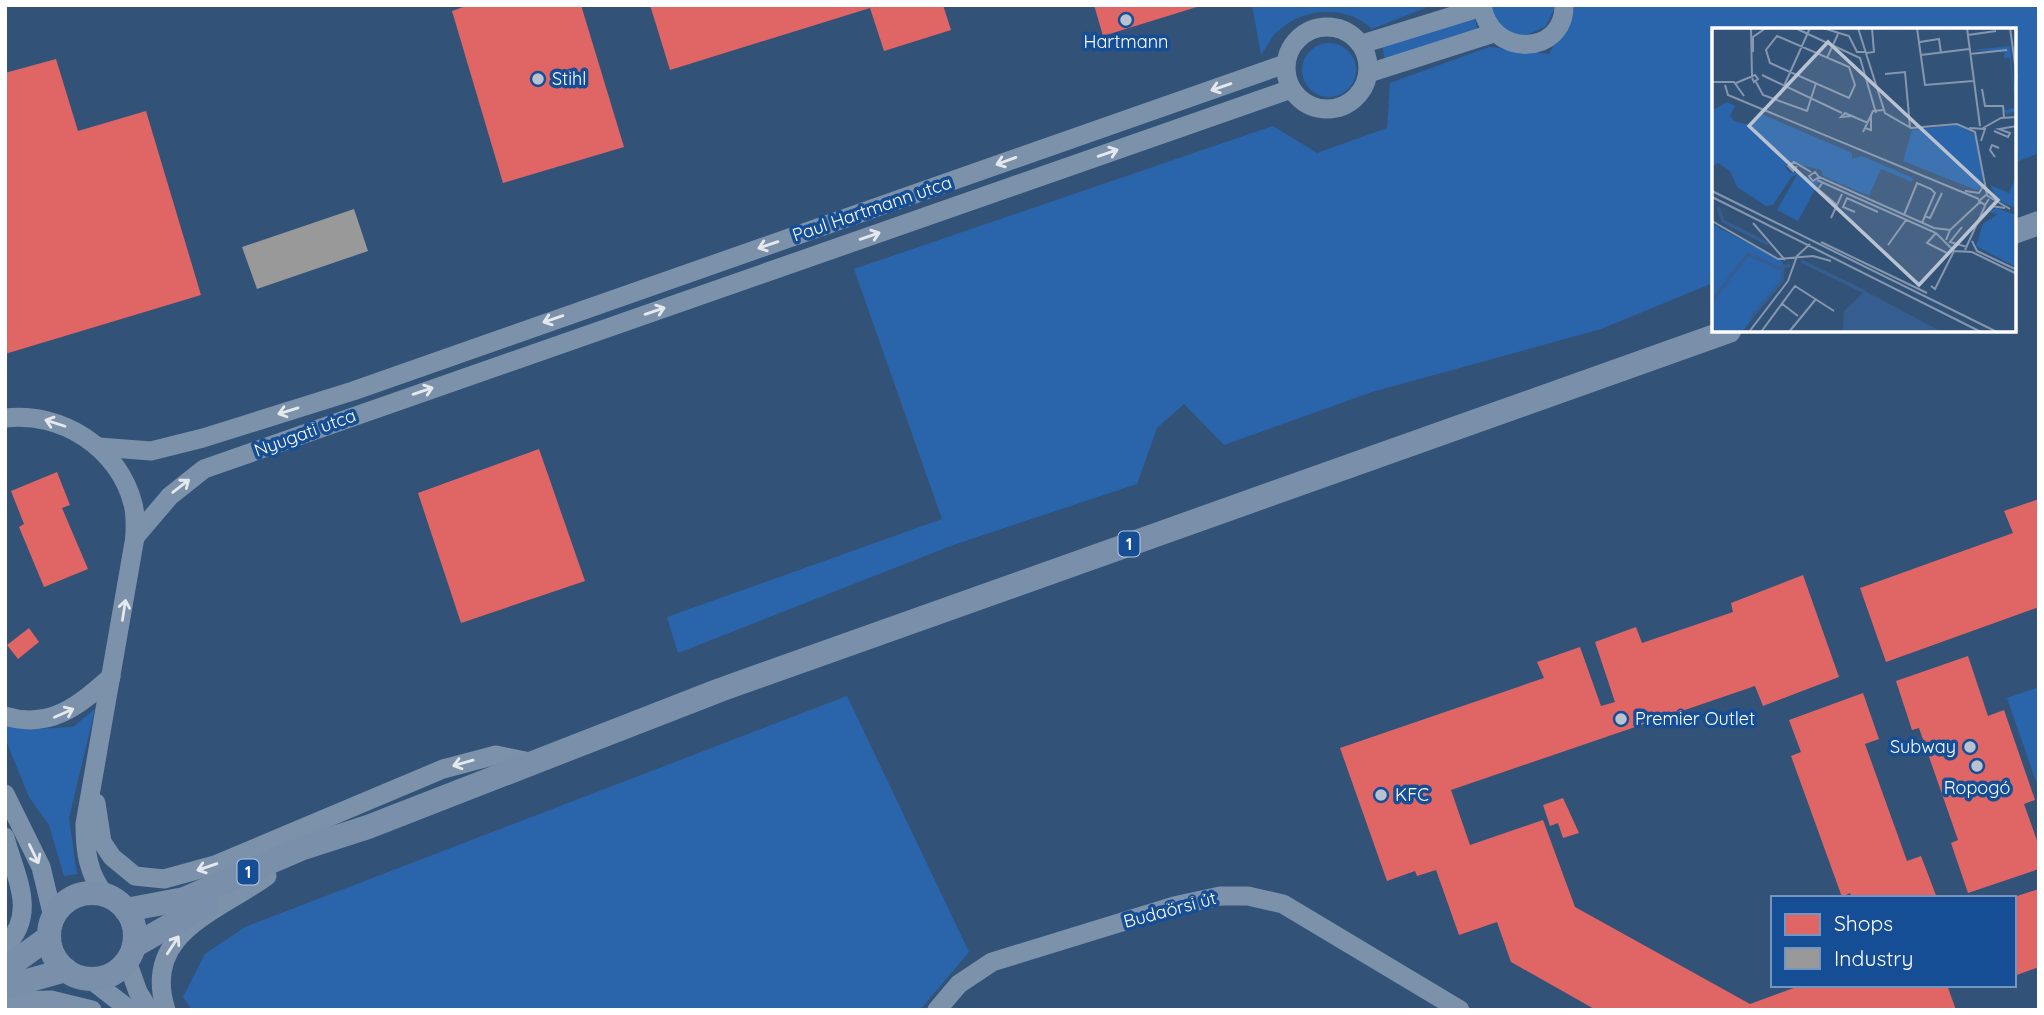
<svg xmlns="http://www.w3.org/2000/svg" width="2044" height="1015" viewBox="0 0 2044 1015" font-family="Quicksand,sans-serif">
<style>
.green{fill:#2a65ac}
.shops{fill:#e06666}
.industry{fill:#999}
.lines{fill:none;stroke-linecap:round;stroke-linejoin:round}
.minor{stroke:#7c92ab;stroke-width:19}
.major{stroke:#7a8fa9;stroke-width:24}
.oneway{stroke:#e5e9ee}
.poi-dot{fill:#b8c2d0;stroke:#164e95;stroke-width:2.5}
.labels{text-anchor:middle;stroke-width:7;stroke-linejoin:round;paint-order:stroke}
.shield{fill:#164e95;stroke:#b9cadf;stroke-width:2}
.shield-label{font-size:16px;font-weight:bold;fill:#fff}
.poi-label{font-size:18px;fill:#fff;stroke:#164e95;text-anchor:start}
.street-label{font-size:18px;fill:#fff;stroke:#164e95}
.inset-river{fill:none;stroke:#365d90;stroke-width:3.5}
.inset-road{fill:none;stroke:#8597ae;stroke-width:2}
.view{fill:#b8c2d0;fill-opacity:0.15;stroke:#b8c2d0;stroke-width:3.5}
.inset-edge{fill:none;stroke:#fff;stroke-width:3.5}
</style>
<rect width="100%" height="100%" fill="#335278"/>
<!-- green -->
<g class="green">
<path d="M1252 5H1432L1372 29C1347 4 1302 7 1277 32 1270 38 1266 48 1261 55Z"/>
<path d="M1488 5H1555V8L1545 27 1524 36 1501 30Z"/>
<path d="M1573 5H2039V153L2014 163V30H1713V283L1601 329 1372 392 1224 445 1184 404 1157 428 1137 484 953 545 678 653 667 617 942 519 854 269 1273 126 1317 153 1387 128 1390 83 1489 47 1549 54 1574 10Z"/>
<path d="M1475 19 1478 32 1385 60 1382 45Z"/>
<circle cx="1329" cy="70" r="27"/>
<path d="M2039 687V790L2007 698Z"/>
<path d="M847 696 969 952 920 1010H192L183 997 205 954 245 927Z"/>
<path d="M95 709 69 818 77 874 64 876 49 825 29 797 5 738V725L36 729 73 727Z"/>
</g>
<!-- shops -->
<g class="shops">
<path d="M469 5H581L624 147 503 183 452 11Z"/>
<path d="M650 5H943L951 30 884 51 870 8 670 70Z"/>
<path d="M1094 5H1200V6L1103 36Z"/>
<path d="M56 59 78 131 146 111 201 295 5 354V73Z"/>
<path d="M539 449 585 581 461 623 418 493Z"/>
<path d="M57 472 70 505 62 508 88 569 44 587 19 527 24 524 11 491Z"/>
<path d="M2039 499V607L1886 662 1860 588 2013 533 2004 511Z"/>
<path d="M1803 575 1839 677 1763 706 1755 686 1451 790 1470 845 1543 820 1575 907 1750 1004 1802 985H1947L1956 1010H1596L1511 962 1497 922 1459 935 1436 870 1417 876 1415 871 1387 881 1340 748 1544 678 1537 662 1580 647 1601 706 1615 702 1595 642 1636 627 1642 643 1733 612 1731 603Z"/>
<path d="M29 628 39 642 18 659 7 645Z"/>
<path d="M1968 656 1988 716 2004 710 2035 800 2024 804 2039 846V869L1968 893 1951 843 1958 840 1919 728 1912 730 1896 681Z"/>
<path d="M1863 693 1879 739 1865 744 1907 861 1921 856 1937 898H1852L1850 893 1842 897 1791 756 1801 752 1789 720Z"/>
<path d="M1563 798 1579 833 1563 838 1558 823 1550 826 1543 805Z"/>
<path d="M2039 889V967L2014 976V897Z"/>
</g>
<!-- industry -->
<path class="industry" d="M354 209 368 251 257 289 242 247Z"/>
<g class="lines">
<!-- minor -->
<g class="minor">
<path d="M1482 5C1490 59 1565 56 1564 5"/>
<circle cx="1327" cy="68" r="41"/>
<path d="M1362 44 1482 7"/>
<path d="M1369 73 1494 33"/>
<path d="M5 418C61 411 119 448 133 504 136 514 135 526 135 537L85 824C85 851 88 874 105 895"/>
<path d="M99 447 151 451 203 438 353 391 1285 64"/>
<path d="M135 537 170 496 204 469 1291 89"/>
<path d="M5 716C51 730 79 705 111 677"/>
<path d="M5 794 41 867 53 917"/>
<path d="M96 803 102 842 112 857 135 876 164 879 215 865 443 769 496 755 530 762"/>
<path d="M5 837C14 874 39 913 5 946"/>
<path d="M127 961 138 992 149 1010"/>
<path d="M90 979 130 1010"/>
<path d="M5 1001 51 1000 92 1010"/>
<path d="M166 1010C141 933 218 912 267 876"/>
<path d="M937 1010 959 984 992 962 1174 906 1220 896H1248L1283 904 1460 1010"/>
</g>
<!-- major -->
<g class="major">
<path d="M2014 232 2039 223"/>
<circle cx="92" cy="936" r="43"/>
<path d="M126 910 184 899 303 848 368 827 720 690 1729 331"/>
<path d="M134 946 207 904"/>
<path d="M5 969 49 937"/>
<path d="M5 987 66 970"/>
</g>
</g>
<!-- one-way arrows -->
<defs><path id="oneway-shaft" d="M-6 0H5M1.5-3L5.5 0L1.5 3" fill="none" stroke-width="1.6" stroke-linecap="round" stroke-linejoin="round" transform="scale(1.75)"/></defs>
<g class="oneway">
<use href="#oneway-shaft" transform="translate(1221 87) rotate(161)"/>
<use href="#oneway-shaft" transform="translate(1108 153) rotate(-19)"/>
<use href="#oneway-shaft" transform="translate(1006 161) rotate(160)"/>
<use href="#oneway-shaft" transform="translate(870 236) rotate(-19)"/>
<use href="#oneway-shaft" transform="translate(768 245) rotate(161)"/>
<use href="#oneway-shaft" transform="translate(655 311) rotate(-19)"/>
<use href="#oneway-shaft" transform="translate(553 319) rotate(161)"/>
<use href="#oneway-shaft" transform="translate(423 391) rotate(-19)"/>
<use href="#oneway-shaft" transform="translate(288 411) rotate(163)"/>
<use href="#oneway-shaft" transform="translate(55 423) rotate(-162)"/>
<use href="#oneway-shaft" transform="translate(181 486) rotate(-38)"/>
<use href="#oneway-shaft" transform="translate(124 610) rotate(-81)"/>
<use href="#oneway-shaft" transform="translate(64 713) rotate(-24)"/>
<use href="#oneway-shaft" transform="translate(463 763) rotate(164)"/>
<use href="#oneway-shaft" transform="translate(34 854) rotate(64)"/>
<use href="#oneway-shaft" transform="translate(207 867) rotate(161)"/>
<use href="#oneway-shaft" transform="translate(173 945) rotate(-57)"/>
</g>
<!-- markers -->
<g class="poi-dot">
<circle cx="1126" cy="20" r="7"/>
<circle cx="538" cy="79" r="7"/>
<circle cx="1621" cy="719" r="7"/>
<circle cx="1970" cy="747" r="7"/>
<circle cx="1977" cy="766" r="7"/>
<circle cx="1381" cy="795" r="7"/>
</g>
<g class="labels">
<!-- shield labels -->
<g class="shield">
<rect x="1118.5" y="531.5" width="21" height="25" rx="5"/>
<rect x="237.5" y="859.5" width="21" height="25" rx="5"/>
</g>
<g class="shield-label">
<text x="1129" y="550">1</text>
<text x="248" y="878">1</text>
</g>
<!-- poi labels -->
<g class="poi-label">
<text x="1126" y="48" text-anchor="middle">Hartmann</text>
<text x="552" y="85">Stihl</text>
<text x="1635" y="725">Premier Outlet</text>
<text x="1956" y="753" text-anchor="end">Subway</text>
<text x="1977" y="794" text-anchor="middle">Ropogó</text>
<text x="1395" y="801">KFC</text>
</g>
<!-- street labels -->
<g class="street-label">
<text transform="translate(872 209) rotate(-19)" y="6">Paul Hartmann utca</text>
<text transform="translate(305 433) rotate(-20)" y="6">Nyugati utca</text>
<text transform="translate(1170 910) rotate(-15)" y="6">Budaörsi út</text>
</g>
</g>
<!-- overview -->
<g transform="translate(1712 28)">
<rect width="304" height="304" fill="#335278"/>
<path d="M298 18 304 83 295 86 292 84V77L293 82 303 80 298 30H292L293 24 261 22ZM15 74 23 78 18 88 22 93 38 97 47 85 140 125V131L150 128 201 150 200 154 169 141 157 168 111 148 109 142 77 134 73 139 78 145 84 144 107 154 86 193 65 182 85 147 80 148 61 177 54 178 25 159 18 143 6 135 0 138V83ZM245 97 265 108 271 150 269 160 264 162 191 133 200 102ZM304 149V180L285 172 278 157 297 165ZM284 180 304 187V239L264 218 271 196 286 186 276 184ZM0 196 71 234 72 251 30 304H0Z" fill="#2a65ac"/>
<path d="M153 263 185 280 230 304H131L132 283Z" fill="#365d90"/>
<path class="inset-river" d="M6 179 11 193 56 216M89 233 153 264M0 273 36 226 66 240 78 237M38 291 70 253 71 238"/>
<path class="inset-road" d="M39 0 40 48M83 0 148 30 164 85M111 0 137 8 145 24H154M146 0 173 85 199 100 245 96 263 104 275 167M205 0 213 57 261 53M255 0 268 98M298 0 305 51M256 7 284 3M65 8 137 39 143 57 137 70 58 35 54 22ZM208 14 227 11 229 25M41 24V9L54 0M154 25 162 24 160 0M258 26 295 22M209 27 257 21M115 30 126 6M173 46 193 44 198 99M50 47 130 85M0 54H22L32 68M44 54 51 67 95 83 104 55M24 55 43 47 46 51 42 54 40 50M13 57 16 67 267 171M270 61 273 78H291L292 90M68 67 98 0M140 88 129 89 133 85 156 95M153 100 159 102V87M257 100 273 101 269 113M271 100 289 90 305 89M282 103 296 109 298 105 287 101 305 98M151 104 161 83 171 82M283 129 278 122 280 117 287 120M85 138 81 143 76 138 82 134 99 144M107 149 101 153 97 148 103 144 107 149 222 200 238 202M105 152 224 205 242 223 260 224 305 246M111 154 106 161 125 177M0 163 285 304M253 163 267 165 272 157M0 169 269 304M277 171 273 177 267 173 274 167 298 181M143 184 131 179 135 170 166 184M192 187 205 155 219 161 223 165 210 195M212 188 218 190 230 165M271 188 279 178 293 180M119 190 130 166M0 193 66 231 101 228 119 233M41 195 73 232M250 199 238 214 255 219M224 205 215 215 235 225M234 212 238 202 268 174M260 213 265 223 305 242M109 214 215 265M176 217 194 192M253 222 273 178M76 253 85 228 98 216M219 258 223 261 242 223M69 275 86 288M37 304 76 253M49 304 83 258 122 283M77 304 104 271"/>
<path class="view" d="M116 14 286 172 207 257 37 98Z"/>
<rect width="304" height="304" class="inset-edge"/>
</g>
<!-- border -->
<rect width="2044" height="1015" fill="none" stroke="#ffffff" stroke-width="14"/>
<!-- legend -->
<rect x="1771" y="896" width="245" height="91" fill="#164e95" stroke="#7395bf" stroke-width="2"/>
<rect x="1785" y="914" width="35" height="21" fill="#e06666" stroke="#7395bf" stroke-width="2"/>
<text x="1834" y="931" font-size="21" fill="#ffffff">Shops</text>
<rect x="1785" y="948" width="35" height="21" fill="#999999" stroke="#7395bf" stroke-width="2"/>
<text x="1834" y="966" font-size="21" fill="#ffffff">Industry</text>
</svg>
